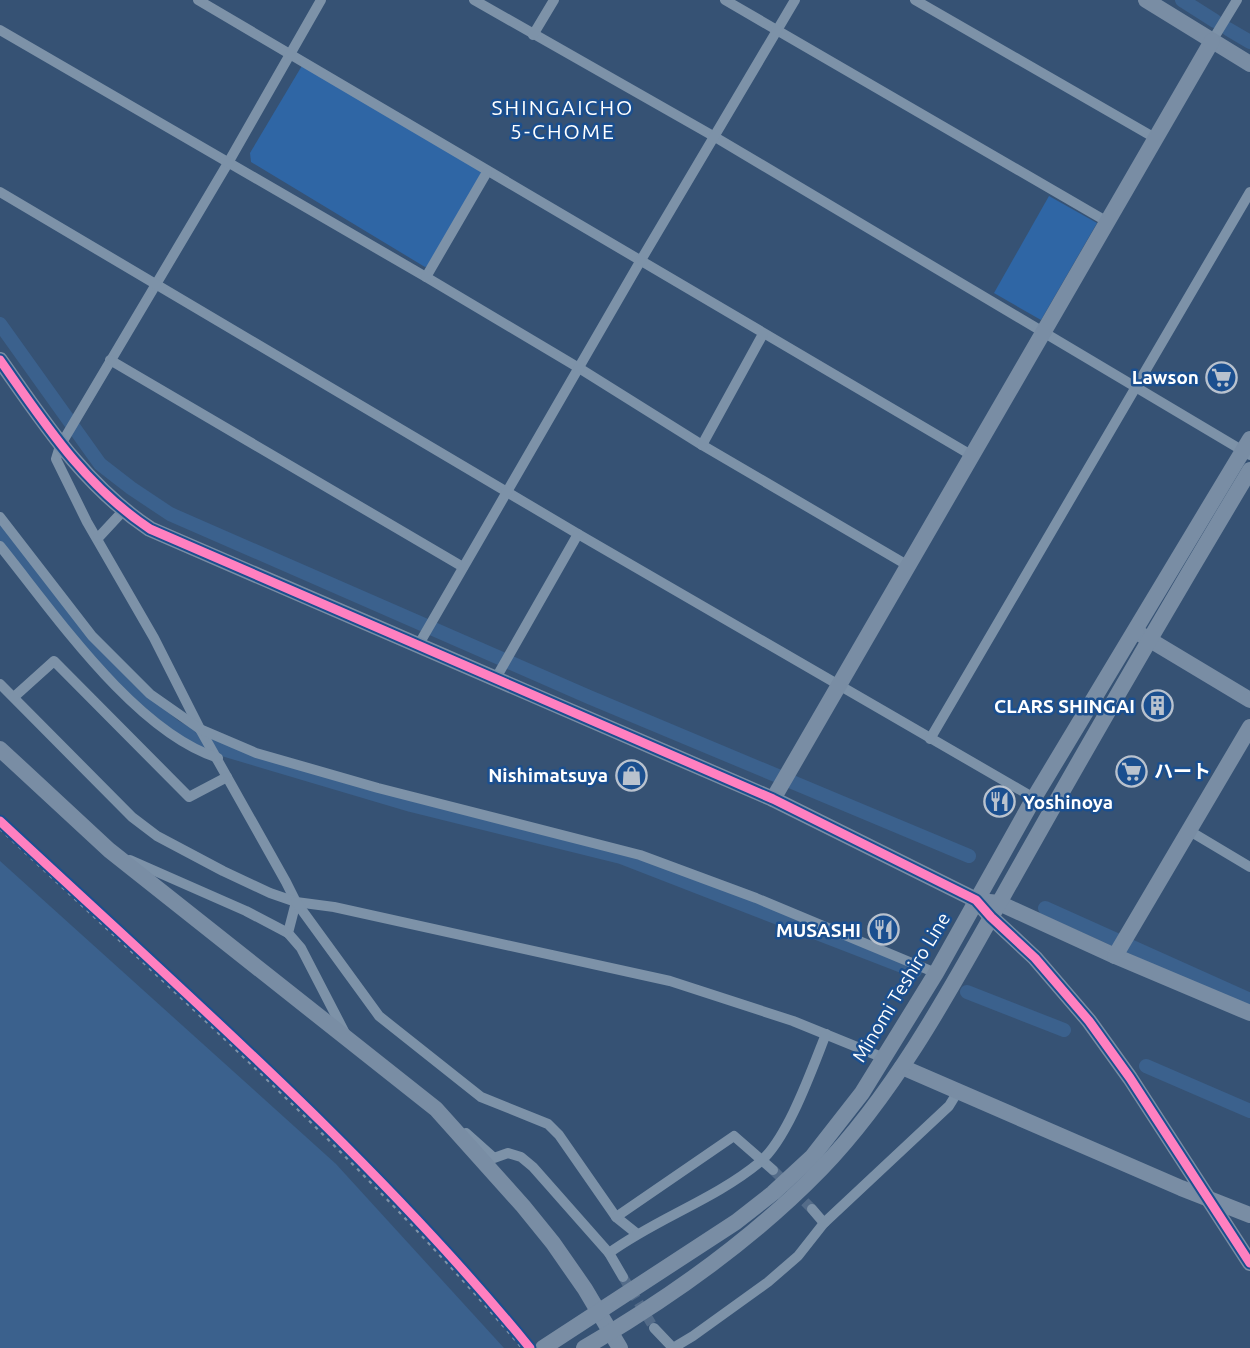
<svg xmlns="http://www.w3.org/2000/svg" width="1250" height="1348" viewBox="0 0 1250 1348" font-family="Ubuntu,'Noto Sans JP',sans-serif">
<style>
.green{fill:#2f66a5}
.water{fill:#3b618d}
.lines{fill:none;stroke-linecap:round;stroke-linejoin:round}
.canal{stroke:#3b618d;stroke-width:14}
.street-tunnel{stroke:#546c89;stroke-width:10;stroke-dasharray:10 5;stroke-linecap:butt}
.path{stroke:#7d92a8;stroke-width:2.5;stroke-dasharray:3.5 5;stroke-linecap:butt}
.street{stroke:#7d92a8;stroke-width:10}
.secondary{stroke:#798da4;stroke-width:16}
.cycleway-casing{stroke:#1b4f8f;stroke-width:13}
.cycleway{stroke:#ff80c0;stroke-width:9}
.labels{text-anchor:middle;stroke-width:5;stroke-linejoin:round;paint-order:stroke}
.poi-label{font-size:19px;font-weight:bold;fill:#fff;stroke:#1b4f8f;text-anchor:end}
.street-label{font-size:19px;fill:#fff;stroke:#1b4f8f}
.neighbourhood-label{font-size:21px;letter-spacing:2px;fill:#fff;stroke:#1b4f8f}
</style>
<rect width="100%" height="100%" fill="#365274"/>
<!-- green -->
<g class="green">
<path d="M303 64 485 171 431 265 425 267 251 162 250 153Z"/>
<path d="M1049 196 1097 223 1041 320 994 293Z"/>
</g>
<!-- water -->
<path class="water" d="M0 861 336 1164 504 1348H0Z"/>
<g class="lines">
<!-- canal -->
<g class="canal">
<path d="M1182 0 1215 21"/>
<path d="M1228 29 1250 42"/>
<path d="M0 324 100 464 131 488 170 514 589 697 969 856"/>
<path d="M0 532 46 593 127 688 175 727 209 745 411 805 621 857 915 971"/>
<path d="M1045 908 1250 1000"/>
<path d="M967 992 1064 1030"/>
<path d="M1146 1066 1250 1111"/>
</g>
<!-- street-tunnel -->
<g class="street-tunnel">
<path d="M773 1170 812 1209"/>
<path d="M623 1277 654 1328"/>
</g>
<!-- path -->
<path class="path" d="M0 829C179 997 363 1160 522 1348"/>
<!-- street -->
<g class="street">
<path d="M198 0 971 455"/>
<path d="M321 0 228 163 60 446 56 459 87 522 154 638 200 729 286 882 296 902 288 933 301 948 346 1035"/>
<path d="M474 0 715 137 1250 455"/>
<path d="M725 0 1106 221"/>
<path d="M915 0 1155 138"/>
<path d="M0 30 426 277 579 368 702 445 907 565"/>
<path d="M533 35 554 0"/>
<path d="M1212 41 1237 0"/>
<path d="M0 192 578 534 1034 798"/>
<path d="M426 277 487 172"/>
<path d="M110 360 463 567"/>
<path d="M702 445 763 334"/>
<path d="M0 517 92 636 150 694 200 729 256 753 378 788 640 855 756 898 936 973"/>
<path d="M98 538 123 511"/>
<path d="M0 546C54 613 135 732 218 758"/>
<path d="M419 644 641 260 795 0"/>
<path d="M496 678 578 534"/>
<path d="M0 684 132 817 157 836 223 871 270 893 296 902 334 907 670 981 793 1021 884 1058"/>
<path d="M14 697 54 661 189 797 227 777"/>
<path d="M930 739 1250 192"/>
<path d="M1188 830 1250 867"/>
<path d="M130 860 246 911 288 933"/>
<path d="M296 902 379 1016 481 1097 548 1124 559 1135 616 1217 636 1233"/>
<path d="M466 1133 494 1158 508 1153 521 1157 533 1167 609 1253 623 1277"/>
<path d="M812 1209 824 1223"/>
<path d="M616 1217 734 1136 773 1170"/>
<path d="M609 1253C657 1218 714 1200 760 1162 788 1138 812 1069 826 1034"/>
<path d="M654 1328 673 1348"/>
<path d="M673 1348 693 1336 768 1282 798 1256 824 1223 949 1106 957 1093"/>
</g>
<!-- secondary -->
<g class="secondary">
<path d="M1146 0 1250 64"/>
<path d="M0 360C45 424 84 485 150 529L773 799 976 900 991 917 1035 958 1089 1021 1130 1078 1250 1263"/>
<path d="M1140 634 1250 700"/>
<path d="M0 749 109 850 436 1109 523 1206 553 1243 585 1289 620 1348"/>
<path d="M773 799 1212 41"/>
<path d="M989 902 999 903 1115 956 1250 1013"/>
<path d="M1115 956 1250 727"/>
<path d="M902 1067 1181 1188 1250 1215"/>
<path d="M543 1348 736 1222 773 1193 812 1157 862 1093 936 973 1034 798 1250 439"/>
<path d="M584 1348C668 1299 753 1239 821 1169 903 1084 963 966 1021 864 1096 731 1172 600 1250 470"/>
</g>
<defs>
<g id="cycleway">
<path d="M0 360C45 424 84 485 150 529L773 799 976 900 991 917 1035 958 1089 1021 1130 1078 1250 1263"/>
<path d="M0 821C182 991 372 1155 530 1348"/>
</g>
</defs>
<!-- cycleway casing -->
<use href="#cycleway" class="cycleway-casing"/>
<!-- cycleway -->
<use href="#cycleway" class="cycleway"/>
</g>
<!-- icons -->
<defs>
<symbol id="supermarket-ring" viewBox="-11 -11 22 22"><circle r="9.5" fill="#1b4f8f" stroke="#b9c2ce" stroke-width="1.5"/><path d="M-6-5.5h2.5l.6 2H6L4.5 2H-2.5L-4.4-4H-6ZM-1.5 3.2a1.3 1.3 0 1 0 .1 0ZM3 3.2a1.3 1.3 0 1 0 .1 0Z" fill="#b9c2ce"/></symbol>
<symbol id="building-ring" viewBox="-11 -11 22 22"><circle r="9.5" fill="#1b4f8f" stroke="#b9c2ce" stroke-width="1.5"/><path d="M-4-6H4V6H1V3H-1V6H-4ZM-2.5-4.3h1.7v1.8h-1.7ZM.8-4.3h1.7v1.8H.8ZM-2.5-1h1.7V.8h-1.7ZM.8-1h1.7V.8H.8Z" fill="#b9c2ce"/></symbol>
<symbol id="shop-ring" viewBox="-11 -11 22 22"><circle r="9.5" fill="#1b4f8f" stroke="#b9c2ce" stroke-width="1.5"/><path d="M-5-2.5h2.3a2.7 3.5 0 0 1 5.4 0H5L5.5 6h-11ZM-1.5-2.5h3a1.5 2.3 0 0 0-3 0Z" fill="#b9c2ce"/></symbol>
<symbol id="restaurant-ring" viewBox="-11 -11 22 22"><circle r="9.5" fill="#1b4f8f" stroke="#b9c2ce" stroke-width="1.5"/><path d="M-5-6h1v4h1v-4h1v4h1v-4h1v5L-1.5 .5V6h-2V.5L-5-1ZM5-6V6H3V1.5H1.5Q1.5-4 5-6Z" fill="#b9c2ce"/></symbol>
</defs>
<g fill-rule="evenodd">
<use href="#supermarket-ring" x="1204" y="360" width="35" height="35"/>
<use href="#building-ring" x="1140" y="688" width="35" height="35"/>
<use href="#supermarket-ring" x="1114" y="754" width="35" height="35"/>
<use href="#shop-ring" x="614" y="758" width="35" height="35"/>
<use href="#restaurant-ring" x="982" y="784" width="35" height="35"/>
<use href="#restaurant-ring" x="866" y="912" width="35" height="35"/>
</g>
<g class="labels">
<!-- poi labels -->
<g class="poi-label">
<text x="1199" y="384">Lawson</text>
<text x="1135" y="713">CLARS SHINGAI</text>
<text x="1154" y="778" text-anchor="start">ハート</text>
<text x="608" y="782">Nishimatsuya</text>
<text x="1023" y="809" text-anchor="start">Yoshinoya</text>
<text x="861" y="937">MUSASHI</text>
</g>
<!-- street labels -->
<g class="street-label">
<text transform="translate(901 987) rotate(-59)" y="7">Minomi Teshiro Line</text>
</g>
<!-- neighbourhood labels -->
<g class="neighbourhood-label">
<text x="563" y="115">SHINGAICHO<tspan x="563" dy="24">5-CHOME</tspan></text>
</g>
</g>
</svg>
